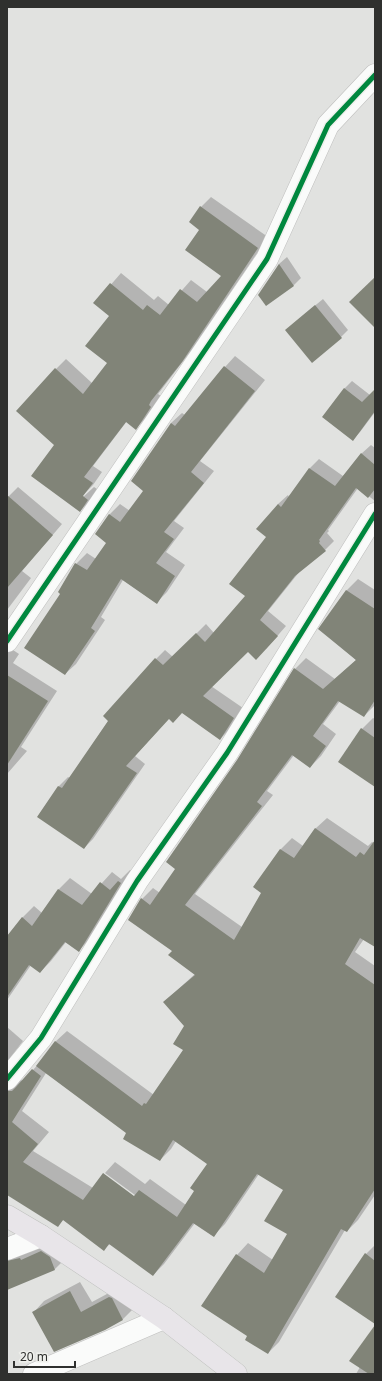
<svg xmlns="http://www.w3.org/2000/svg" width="382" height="1381" viewBox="0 0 382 1381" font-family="'Noto Sans',sans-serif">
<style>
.shadow{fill:#0003;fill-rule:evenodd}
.building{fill:#818478}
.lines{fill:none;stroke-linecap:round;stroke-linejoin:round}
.minor-casing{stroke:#bfbfbe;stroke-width:23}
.major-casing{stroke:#bfc0be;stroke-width:23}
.minor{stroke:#fafbfa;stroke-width:22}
.major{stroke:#e8e5e9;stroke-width:22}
.cycleway-casing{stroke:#eff0ec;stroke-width:8}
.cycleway{stroke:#00873e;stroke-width:5}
</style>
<rect width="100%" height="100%" fill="#e1e2e0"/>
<!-- shadow -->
<g class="shadow">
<path d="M211 197 268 237 191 351 158 394 161 396 146 418 136 428 127 421 93 466 102 472 93 485 82 496V498L94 487 97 489 90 501 80 511 56 445V369L66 359 92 383 109 363 110 316 95 303 121 273 154 300 158 296 169 305 191 280 207 292 223 276 201 230 190 222 201 207Z"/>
<path d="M287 257 301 278 294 285 266 305 259 295 279 264Z"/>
<path d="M323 299 348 330 341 337 294 323Z"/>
<path d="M235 356 265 380 200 461 214 471 174 521 184 528 166 552 185 565 167 592 156 603 123 580 101 617 105 620 76 664 65 674 62 593 76 564 87 553 96 559 108 543 109 515 120 504 130 511 144 491 171 423 182 413 185 415 225 367Z"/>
<path d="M352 381 370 395 375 390V412L360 432 353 439 344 389Z"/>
<path d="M371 445 375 448V501L358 488 328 530 329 531 327 533 334 541 325 550 300 571 268 611 286 626 266 649 248 651 211 686 243 708 229 730 220 739 182 712 169 718 135 756 145 764 93 839 84 848 38 816 59 786 68 777 70 778 109 720 104 716 156 659 165 650 173 657 206 624 214 633 246 596 278 504 288 495 289 497 310 468 319 459 343 476 361 454Z"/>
<path d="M18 487 62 524 22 571 31 578 7 610V498Z"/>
<path d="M358 579 375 590V705L364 716 340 701 323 724 336 734 321 756 310 767 294 755 267 791 273 795 195 894 242 927 262 893 254 887 281 849 292 838 303 846 315 829 327 818 368 846 372 842 374 843 375 842V946L364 939 355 952 375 966V1195L358 1220 347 1231 345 1230 279 1342 268 1353 248 1336 237 1255 248 1243 273 1260 288 1234 284 1190 259 1174 225 1224 213 1236 195 1223 164 1264 153 1275 110 1244 104 1249 64 1219 58 1225 7 1194V1073L17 1081 24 1080 42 1060 55 1042 67 1031 154 1095 184 1049 185 1026 164 1002 195 974 173 950 142 899 153 888 160 893 177 869 238 761 295 669 306 658 335 679 356 660 320 629 347 590ZM46 1073 127 1132 160 1160 171 1149 176 1141 208 1163 196 1191 186 1205 150 1179 145 1184 115 1162 105 1173 139 1198 137 1199 104 1175V1173L93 1188 33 1151 49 1132 22 1111Z"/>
<path d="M7 646 19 654 13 663 57 691 21 747 27 751 7 774Z"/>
<path d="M373 718 375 719V786L362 729Z"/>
<path d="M130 870 132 871 90 939 79 950 66 942 51 961 40 972 31 965 7 1000V937L22 918 34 906 42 913 59 889 70 878 92 894 112 872 121 879Z"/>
<path d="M7 1027 23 1041 7 1062Z"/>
<path d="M53 1240 66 1258 55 1269 7 1289V1247Z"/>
<path d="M375 1245V1322L366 1254Z"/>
<path d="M80 1282 92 1302 120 1287 133 1309 123 1319 104 1329 34 1312 44 1301Z"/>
<path d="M375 1326V1374H356L360 1367Z"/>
</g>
<!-- building -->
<g class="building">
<path d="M200 206 258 248 182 362 151 401 149 405 151 407 136 430 126 422 84 477 93 483 83 496 88 500 80 512 31 476 54 445 16 411 55 368 83 394 107 363 85 346 109 316 93 303 110 283 143 310 147 305 160 315 180 289 197 302 221 276 185 250 199 230 189 222Z"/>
<path d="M279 264 294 286 266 306 258 295Z"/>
<path d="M375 277V328L349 302Z"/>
<path d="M315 305 342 338 312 363 285 330Z"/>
<path d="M224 366 255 391 191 472 204 483 164 532 174 539 156 563 175 576 157 604 121 579 91 628 95 631 65 675 24 648 60 594 58 592 75 563 87 570 106 543 95 534 109 514 120 522 143 491 131 481 171 423 175 426Z"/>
<path d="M344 388 362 402 375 389V411L353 441 322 417Z"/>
<path d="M361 453 375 465V489L368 498 356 488 319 540 320 541 319 543 326 551 295 576 260 620 278 636 256 660 248 652 203 696 234 718 220 740 182 713 173 723 169 719 126 766 137 773 84 849 37 817 58 786 62 788 108 721 103 716 155 658 163 665 196 633 205 642 245 596 229 584 266 537 256 529 278 504 281 507 309 468 335 486Z"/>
<path d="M7 495 53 535 7 588Z"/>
<path d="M346 590 375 609V700L364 717 338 701 313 736 326 746 310 768 292 755 257 802 262 806 185 905 234 940 261 893 253 887 280 849 294 858 315 828 356 857 360 852 364 855 375 840V947L360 938 345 964 375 985V1189L347 1232 341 1229 268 1354 245 1340 247 1336 201 1306 236 1254 264 1273 287 1234 264 1221 283 1190 257 1174 214 1237 193 1223 153 1276 109 1244 104 1251 63 1220 58 1227 7 1195V1091H12L16 1087 32 1069 41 1076 12 1122 38 1144 23 1162 83 1200 103 1173 134 1196 139 1190 177 1217 194 1191 190 1188 207 1164 173 1140 160 1161 123 1139 126 1133 36 1066 55 1041 142 1106 144 1103 146 1104 183 1050 173 1044 184 1026 163 1002 195 975 168 955 172 951 128 920 141 898 150 905 175 869 166 862 237 760 294 668 323 689 356 660 318 629Z"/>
<path d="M7 675 48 701 7 765Z"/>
<path d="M361 728 375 738V787L338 762Z"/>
<path d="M118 881 121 883 79 952 65 942 40 973 29 965 7 997V936L22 917 32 926 58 889 82 905 100 882 110 890Z"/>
<path d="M41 1251 50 1257 55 1270 7 1290V1261L20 1258 21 1260Z"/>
<path d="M365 1253 375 1261V1324L335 1297Z"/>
<path d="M70 1291 81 1312 109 1297 112 1298 123 1320 105 1330 54 1352 32 1312Z"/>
<path d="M375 1325V1374H369L349 1361Z"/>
</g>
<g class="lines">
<defs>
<g id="minor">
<path d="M7 641 267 259 328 125 375 75"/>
<path d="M7 1079 41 1038 137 881 227 753 375 514"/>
<path d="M7 1249 41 1236"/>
<path d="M34 1374 164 1318"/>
</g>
<path id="major" d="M7 1216 41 1236 164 1318 236 1374"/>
</defs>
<!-- minor casing -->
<use href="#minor" class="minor-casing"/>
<!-- major casing -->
<use href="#major" class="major-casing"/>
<!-- minor -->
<use href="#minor" class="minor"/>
<!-- major -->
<use href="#major" class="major"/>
<defs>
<g id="cycleway">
<path d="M7 641 267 259 328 125 375 75"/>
<path d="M7 1079 41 1038 137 881 227 753 375 514"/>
</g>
</defs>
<!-- cycleway casing -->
<use href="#cycleway" class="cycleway-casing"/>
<!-- cycleway -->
<use href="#cycleway" class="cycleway"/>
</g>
<!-- border -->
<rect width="382" height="1381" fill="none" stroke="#2f302e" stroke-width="16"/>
<!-- scale -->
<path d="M14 1361v6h61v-6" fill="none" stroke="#2f302e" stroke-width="2"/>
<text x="20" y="1361" font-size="12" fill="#2f302e" stroke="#eff0ec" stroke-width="3" paint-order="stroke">20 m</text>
</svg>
